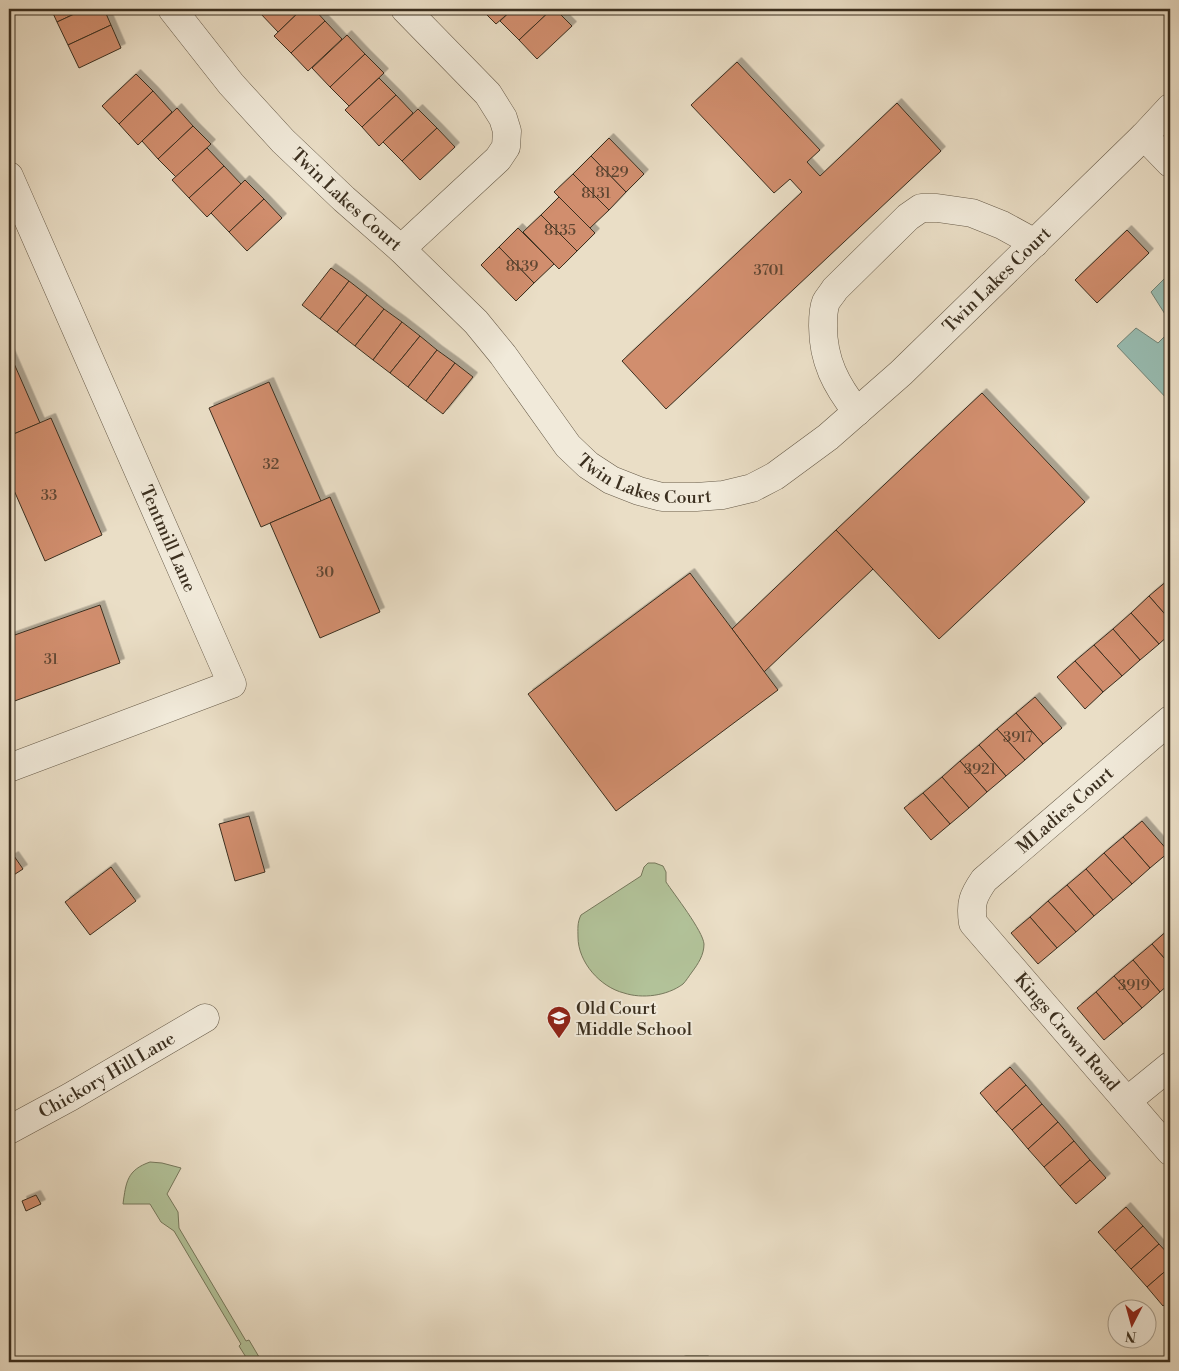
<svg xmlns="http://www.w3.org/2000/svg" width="1179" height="1371" viewBox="0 0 1179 1371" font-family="'Libre Bodoni',serif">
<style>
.green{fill:#b2c299;stroke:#76785c}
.water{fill:#98bcb1;stroke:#738477}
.building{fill:#d18e6e;stroke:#3b2f1f;filter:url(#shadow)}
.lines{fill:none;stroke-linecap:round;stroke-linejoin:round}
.minor-casing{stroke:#675b49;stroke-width:29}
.minor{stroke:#f1eada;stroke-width:28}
.labels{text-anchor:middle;stroke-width:4;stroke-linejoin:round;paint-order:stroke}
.number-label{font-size:15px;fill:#604733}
.street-label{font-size:18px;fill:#3b2f1f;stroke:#f1eada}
.poi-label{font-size:18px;fill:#3b2f1f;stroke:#f1eada;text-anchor:start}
</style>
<defs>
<filter id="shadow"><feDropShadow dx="4.5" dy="-4.5" stdDeviation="0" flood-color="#0004"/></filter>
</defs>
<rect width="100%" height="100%" fill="#eadec6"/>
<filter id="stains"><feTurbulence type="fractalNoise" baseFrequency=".004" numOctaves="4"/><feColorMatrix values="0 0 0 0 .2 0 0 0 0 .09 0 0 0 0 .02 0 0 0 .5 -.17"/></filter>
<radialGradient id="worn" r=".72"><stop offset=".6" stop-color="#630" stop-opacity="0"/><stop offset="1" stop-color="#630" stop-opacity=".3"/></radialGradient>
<!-- green -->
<g class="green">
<path d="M648 863H655L663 866 666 872V882C674 894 703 931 704 944 704 955 698 964 692 972 689 976 686 981 683 984 667 996 642 999 624 993 600 987 578 962 578 937 578 929 577 923 581 915L641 876 644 867Z"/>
<path d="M150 1162 162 1163 181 1168 167 1194 178 1212 179 1228 246 1341 249 1340 262 1362H249L239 1346 241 1344 174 1231 161 1222 150 1204H123C126 1182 127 1170 150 1162Z"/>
<path d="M686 1356H708L725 1362H660L662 1361Z"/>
</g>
<!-- water -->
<g class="water">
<path d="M1170 273V322L1151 292Z"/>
<path d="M1136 328 1158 343 1170 331V402L1117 346Z"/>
</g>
<!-- building -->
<g class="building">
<path d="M51 9H85L57 22Z"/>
<path d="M85 9H104L111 25 68 45 57 22Z"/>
<path d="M265 9H302L278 32 260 13Z"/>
<path d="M302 9H314L325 21 291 53 274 36Z"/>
<path d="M481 9H513L496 24Z"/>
<path d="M513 9H552L519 40 500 21Z"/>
<path d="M552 9H555L572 26 537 59 519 40Z"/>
<path d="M325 21 342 39 308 71 291 53Z"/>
<path d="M111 25 121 48 79 68 68 45Z"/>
<path d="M347 35 365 54 330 87 312 68Z"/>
<path d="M365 54 384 73 349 106 330 87Z"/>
<path d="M737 62 820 150 807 162 820 176 897 103 941 151 666 409 622 361 802 192 790 179 774 193 691 105Z"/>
<path d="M136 74 153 91 119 124 102 106Z"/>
<path d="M379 78 396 95 362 127 345 110Z"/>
<path d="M153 91 172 112 138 145 119 124Z"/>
<path d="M396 95 413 113 379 146 362 127Z"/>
<path d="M177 108 193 126 158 159 142 141Z"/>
<path d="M418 109 437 128 402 161 383 142Z"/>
<path d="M193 126 211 144 176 177 158 159Z"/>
<path d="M437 128 455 147 420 180 402 161Z"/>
<path d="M609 138 644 174 626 192 591 156Z"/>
<path d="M207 148 224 166 189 198 172 180Z"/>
<path d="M591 156 626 192 609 210 573 174Z"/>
<path d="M224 166 241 184 207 217 189 198Z"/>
<path d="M573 174 609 210 590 228 554 192Z"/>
<path d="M245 180 264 199 229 232 211 213Z"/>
<path d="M559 197 595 233 577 251 541 215Z"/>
<path d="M264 199 282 218 247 251 229 232Z"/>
<path d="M541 215 577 251 559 269 523 232Z"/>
<path d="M518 228 554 264 534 283 499 247Z"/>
<path d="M1127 230 1149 253 1097 303 1075 280Z"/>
<path d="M499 247 534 283 516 301 481 265Z"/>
<path d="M331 268 349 281 320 319 302 305Z"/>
<path d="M349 281 367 295 337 332 320 319Z"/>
<path d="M367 295 384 309 355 346 337 332Z"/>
<path d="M384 309 402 322 373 360 355 346Z"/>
<path d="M402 322 420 336 390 373 373 360Z"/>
<path d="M420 336 437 350 408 387 390 373Z"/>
<path d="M437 350 455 363 426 401 408 387Z"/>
<path d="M9 352 40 423 9 436Z"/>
<path d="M455 363 473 377 443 414 426 401Z"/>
<path d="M269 382 321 501 261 527 209 408Z"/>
<path d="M982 393 1085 502 939 639 836 530Z"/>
<path d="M51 418 102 535 45 561 9 479V436Z"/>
<path d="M330 497 380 612 320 638 270 523Z"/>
<path d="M836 530 873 569 764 672 732 629Z"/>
<path d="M690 573 778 690 616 811 528 694Z"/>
<path d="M1168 580 1170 583V620L1149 596Z"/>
<path d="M1149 596 1170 620V634L1159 644 1131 613Z"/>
<path d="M100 605 120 663 9 703V637Z"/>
<path d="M1131 613 1159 644 1140 660 1113 629Z"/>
<path d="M1113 629 1140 660 1122 676 1094 645Z"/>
<path d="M1094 645 1122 676 1103 692 1075 661Z"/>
<path d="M1075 661 1103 692 1085 709 1057 677Z"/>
<path d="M1035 697 1062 728 1043 744 1016 713Z"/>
<path d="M1016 713 1043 744 1025 760 997 729Z"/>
<path d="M997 729 1025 760 1006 776 979 745Z"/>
<path d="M979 745 1006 776 987 792 960 761Z"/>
<path d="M960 761 987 792 969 808 942 777Z"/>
<path d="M942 777 969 808 950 824 923 793Z"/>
<path d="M923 793 950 824 931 840 904 808Z"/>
<path d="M249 816 265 872 235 881 219 824Z"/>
<path d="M1142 821 1169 852 1150 868 1123 837Z"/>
<path d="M1123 837 1150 868 1132 884 1104 853Z"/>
<path d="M1104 853 1132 884 1113 900 1086 869Z"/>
<path d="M14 856 23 869 9 878V859Z"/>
<path d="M111 867 136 901 90 935 65 902Z"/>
<path d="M1086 869 1113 900 1094 916 1067 885Z"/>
<path d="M1067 885 1094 916 1076 932 1048 901Z"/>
<path d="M1048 901 1076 932 1057 948 1030 917Z"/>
<path d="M1030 917 1057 948 1038 964 1011 933Z"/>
<path d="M1170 928V965L1152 944Z"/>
<path d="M1152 944 1170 965V983L1160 992 1133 960Z"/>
<path d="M1133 960 1160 992 1142 1008 1114 976Z"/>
<path d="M1114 976 1142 1008 1123 1024 1096 992Z"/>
<path d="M1096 992 1123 1024 1104 1040 1077 1008Z"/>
<path d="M1010 1067 1026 1085 996 1112 980 1093Z"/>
<path d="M1026 1085 1042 1104 1012 1130 996 1112Z"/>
<path d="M1042 1104 1058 1122 1028 1149 1012 1130Z"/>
<path d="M1058 1122 1074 1141 1044 1167 1028 1149Z"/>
<path d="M1074 1141 1090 1160 1060 1186 1044 1167Z"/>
<path d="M1090 1160 1106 1178 1076 1204 1060 1186Z"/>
<path d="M36 1195 41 1204 26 1211 22 1201Z"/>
<path d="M1126 1207 1143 1226 1115 1251 1098 1232Z"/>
<path d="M1143 1226 1159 1244 1131 1269 1115 1251Z"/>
<path d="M1159 1244 1170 1256V1267L1147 1287 1131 1269Z"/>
<path d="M1170 1267V1300L1163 1306 1147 1287Z"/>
</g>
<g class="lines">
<defs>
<g id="minor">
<path id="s1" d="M172 9 231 84 283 141 344 199 401 249 476 322 503 355 568 446 588 465 611 480 639 491 662 497H696L723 495 752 488 775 476 828 437 901 373 1144 136 1170 108"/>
<path d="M1144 136 1170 163"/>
<path id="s2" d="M9 176 232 684 9 768"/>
<path d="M401 249 498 159 506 147 507 131 503 118 488 94 405 9"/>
<path d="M857 412C836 385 823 361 823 326 823 318 823 309 826 302 828 298 832 294 835 289L908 217 921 208H937L972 213 1002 225 1035 243"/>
<path id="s3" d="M1170 720 984 880C973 896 970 903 973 923L1170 1151"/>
<path d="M1127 1101 1170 1066"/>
<path id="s4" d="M9 1130 70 1097 205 1018"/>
</g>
</defs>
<!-- minor casing -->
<use href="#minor" class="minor-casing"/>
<!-- minor -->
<use href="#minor" class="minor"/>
</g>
<!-- icons -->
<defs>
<symbol id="school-pin" viewBox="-11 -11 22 30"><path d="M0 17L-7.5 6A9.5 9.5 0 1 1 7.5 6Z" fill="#8f2418" stroke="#f1eada"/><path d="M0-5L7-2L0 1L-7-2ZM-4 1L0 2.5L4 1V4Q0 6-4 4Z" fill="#fff"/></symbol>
</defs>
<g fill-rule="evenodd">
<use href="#school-pin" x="545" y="1004" width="28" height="38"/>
</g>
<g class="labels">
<!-- number labels -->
<g class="number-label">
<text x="612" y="177">8129</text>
<text x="596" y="198">8131</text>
<text x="560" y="235">8135</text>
<text x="522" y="271">8139</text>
<text x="769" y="275">3701</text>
<text x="271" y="469">32</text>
<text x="49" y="500">33</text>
<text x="325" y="577">30</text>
<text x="51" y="664">31</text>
<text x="1018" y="742">3917</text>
<text x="980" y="774">3921</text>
<text x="1134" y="990">3919</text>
</g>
<!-- street labels -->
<g class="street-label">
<text dy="6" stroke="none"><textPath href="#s1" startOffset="259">Twin Lakes Court</textPath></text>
<text dy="6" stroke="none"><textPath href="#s1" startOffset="1114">Twin Lakes Court</textPath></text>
<text dy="6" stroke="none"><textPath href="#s1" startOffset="679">Twin Lakes Court</textPath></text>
<text dy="6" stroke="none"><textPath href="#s2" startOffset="396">Tentmill Lane</textPath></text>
<text transform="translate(1065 810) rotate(-41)" y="6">MLadies Court</text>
<text dy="6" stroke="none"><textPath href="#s3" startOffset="435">Kings Crown Road</textPath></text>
<text dy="6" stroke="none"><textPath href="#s4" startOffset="112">Chickory Hill Lane</textPath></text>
</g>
<!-- poi labels -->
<g class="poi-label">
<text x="576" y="1014">Old Court<tspan x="576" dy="21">Middle School</tspan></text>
</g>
</g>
<!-- margin -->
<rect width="1179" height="1371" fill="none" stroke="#eadec6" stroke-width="30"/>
<rect x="10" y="10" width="1159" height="1351" fill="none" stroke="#3b2f1f" stroke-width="2.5"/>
<rect x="15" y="15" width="1149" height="1341" fill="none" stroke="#3b2f1f"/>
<!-- north arrow -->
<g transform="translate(1132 1324) rotate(186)"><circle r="24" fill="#f1eada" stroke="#a89f8f"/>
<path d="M0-4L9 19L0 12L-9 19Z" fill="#8f2418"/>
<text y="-8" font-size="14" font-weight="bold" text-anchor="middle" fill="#3b2f1f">N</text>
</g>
<rect width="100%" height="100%" filter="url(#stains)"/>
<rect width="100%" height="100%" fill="url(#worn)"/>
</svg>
